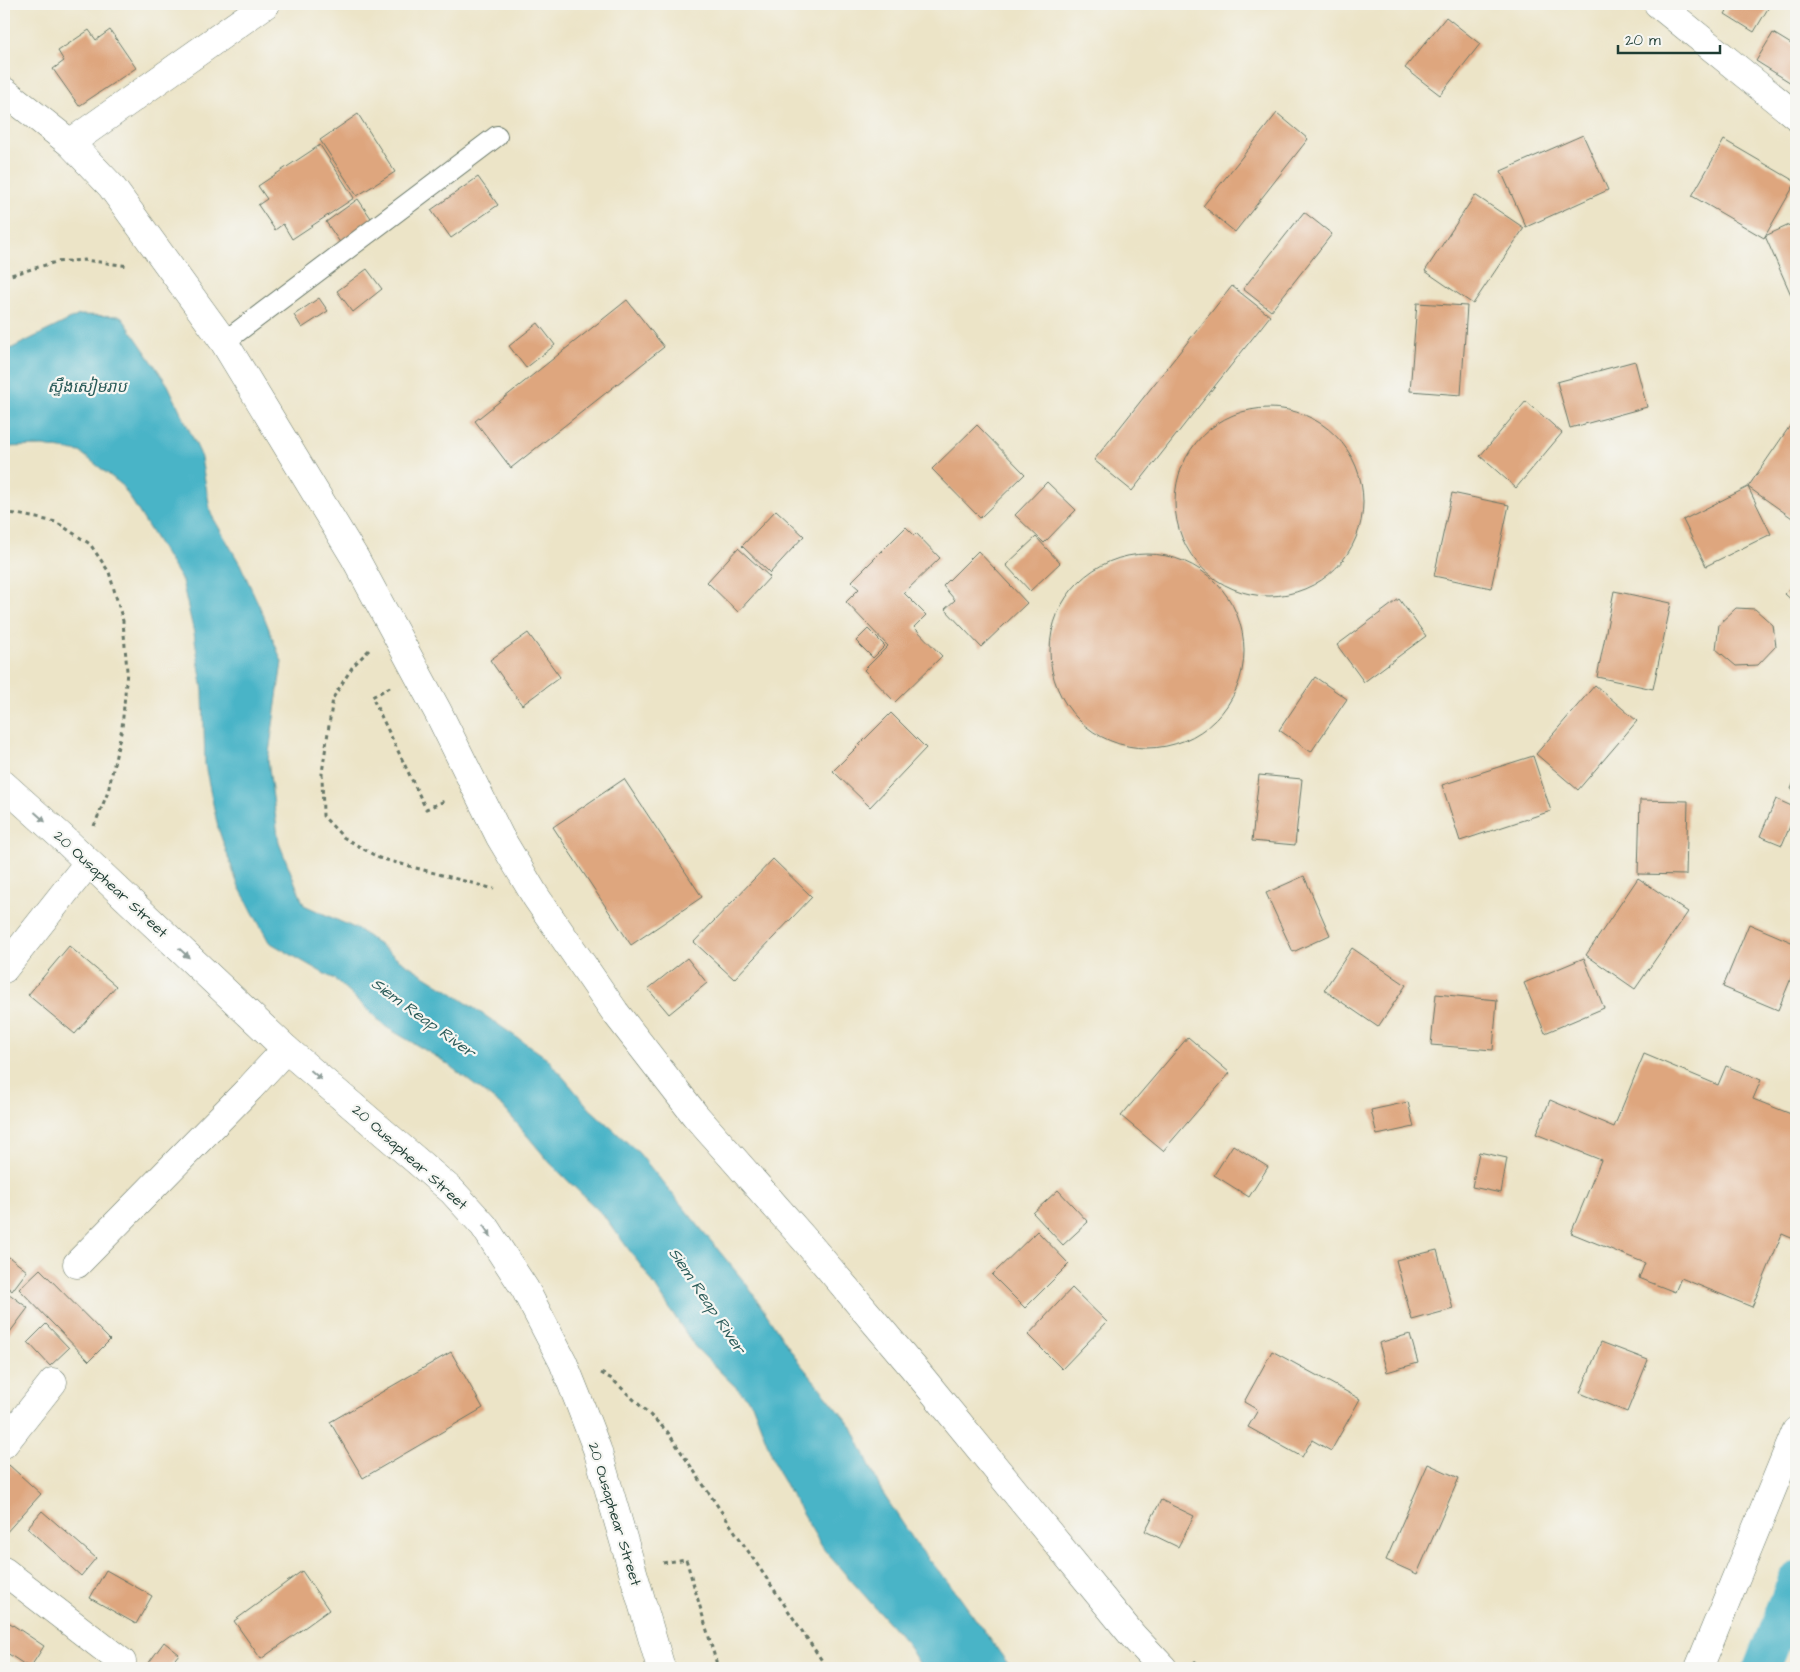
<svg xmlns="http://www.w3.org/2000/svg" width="1800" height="1672" viewBox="0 0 1800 1672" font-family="'Architects Daughter','Noto Sans Khmer',sans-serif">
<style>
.water{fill:#4ab4c7;stroke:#34787e}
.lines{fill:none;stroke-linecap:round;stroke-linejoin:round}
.canal{stroke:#4ab4c7;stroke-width:36}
.building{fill:#dea67e}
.service-casing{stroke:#677767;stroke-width:22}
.minor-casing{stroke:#677767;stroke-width:29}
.path{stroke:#677767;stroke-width:3;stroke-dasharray:4 4;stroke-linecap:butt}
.service{stroke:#fff;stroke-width:20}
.minor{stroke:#fff;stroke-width:28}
.oneway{fill:#8f9e9a}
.labels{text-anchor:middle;stroke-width:4.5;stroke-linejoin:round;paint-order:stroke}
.street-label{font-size:15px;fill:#1f3d34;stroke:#f6f6f2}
.water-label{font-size:16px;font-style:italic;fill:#2a5b59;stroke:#f6f6f2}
</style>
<rect width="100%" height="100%" fill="#f6f6f2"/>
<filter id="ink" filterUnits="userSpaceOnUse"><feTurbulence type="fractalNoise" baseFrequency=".02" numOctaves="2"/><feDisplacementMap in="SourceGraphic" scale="10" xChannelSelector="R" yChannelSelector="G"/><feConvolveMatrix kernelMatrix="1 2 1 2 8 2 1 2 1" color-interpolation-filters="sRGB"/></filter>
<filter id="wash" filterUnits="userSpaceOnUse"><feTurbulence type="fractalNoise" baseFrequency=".0096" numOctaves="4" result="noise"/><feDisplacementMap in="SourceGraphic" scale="20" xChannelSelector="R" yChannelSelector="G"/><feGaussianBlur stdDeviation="1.12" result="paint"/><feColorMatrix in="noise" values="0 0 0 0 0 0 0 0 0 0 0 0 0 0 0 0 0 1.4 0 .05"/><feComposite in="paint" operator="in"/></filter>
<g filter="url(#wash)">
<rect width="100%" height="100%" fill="#ece4c7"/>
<!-- water -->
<path class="water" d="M79 315 121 316 168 385 200 453 211 514 240 564 263 614 282 662 268 760 279 843 304 905 359 930 400 960 449 991 547 1058 590 1109 638 1152 747 1285 798 1361 852 1427 882 1492 917 1545 953 1588 1011 1668H922L906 1642 824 1550 779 1474 752 1403 695 1347 647 1274 604 1216 551 1164 503 1107 442 1060 386 1027 337 981 269 942 238 885 218 828 205 765 203 691 194 633 182 581 122 485 80 452 43 446 4 447V352Z"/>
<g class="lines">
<!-- canal -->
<path class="canal" d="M1761 1668 1796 1580"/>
</g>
<g id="blocks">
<!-- building -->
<g class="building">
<path d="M1731 4H1768L1770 5 1754 32 1725 14Z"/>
<path d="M1446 17 1480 44 1440 95 1405 68Z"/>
<path d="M89 30 96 40 110 30 136 68 79 106 53 69 64 61 58 51Z"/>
<path d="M1773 33 1796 47V86L1756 61Z"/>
<path d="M1277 113 1308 139 1235 232 1203 206Z"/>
<path d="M358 114 395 172 357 196 320 140Z"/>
<path d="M1583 135 1608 190 1526 227 1501 171Z"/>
<path d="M1724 140 1796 182 1764 238 1692 196Z"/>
<path d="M320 145 354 198 292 239 283 224 275 230 258 205 267 199 258 186Z"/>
<path d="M478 177 498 205 451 238 431 210Z"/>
<path d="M1475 195 1524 228 1473 304 1425 271Z"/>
<path d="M358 199 373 221 341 244 326 222Z"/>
<path d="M1304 212 1332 234 1271 311 1243 289Z"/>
<path d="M1796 222V306L1765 236Z"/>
<path d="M367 269 382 289 353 312 337 291Z"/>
<path d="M1232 286 1270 316 1132 491 1094 460Z"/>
<path d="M319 298 328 311 302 328 294 315Z"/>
<path d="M627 300 664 347 511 468 475 421Z"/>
<path d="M1417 303 1467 306 1461 395 1410 391Z"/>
<path d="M538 323 555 345 526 368 509 346Z"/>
<path d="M1635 361 1647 407 1570 428 1557 382Z"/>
<path d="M1526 401 1562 433 1516 488 1480 456Z"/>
<circle cx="1269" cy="502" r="94"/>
<path d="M1796 417V519L1795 520 1748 487Z"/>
<path d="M977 425 1025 474 980 518 932 469Z"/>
<path d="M1047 482 1076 510 1044 543 1015 515Z"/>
<path d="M1748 487 1771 534 1706 566 1683 520Z"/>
<path d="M1452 493 1509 505 1491 588 1434 576Z"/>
<path d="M776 510 804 536 770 573 742 546Z"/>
<path d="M906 527 914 535 916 533 940 558 904 593 926 615 914 627 942 656 895 702 864 670 888 646 846 602 859 589 851 582Z"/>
<path d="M1036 537 1060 563 1030 591 1006 565Z"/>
<path d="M738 548 770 577 738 612 707 582Z"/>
<path d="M978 551 1027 603 981 647 945 609 955 600 943 586Z"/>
<circle cx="1147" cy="651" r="97"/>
<path d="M1796 582V604L1785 594Z"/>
<path d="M1614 591 1671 603 1653 689 1597 677Z"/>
<path d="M1399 599 1426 636 1364 682 1337 645Z"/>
<path d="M1736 608 1755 609 1773 625 1776 646 1758 665 1736 666 1716 649 1719 624Z"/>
<path d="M868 629 885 646 873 658 856 641Z"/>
<path d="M528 633 560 677 522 705 490 660Z"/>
<path d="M1315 677 1347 699 1311 752 1279 730Z"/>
<path d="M1595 685 1637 721 1578 790 1536 754Z"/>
<path d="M891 713 926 748 870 807 833 771Z"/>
<path d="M1533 756 1551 811 1460 841 1442 785Z"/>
<path d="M1259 775 1302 779 1295 845 1252 841Z"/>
<path d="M1796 777V791L1791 789Z"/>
<path d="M624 779 702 897 631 945 553 827Z"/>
<path d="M1776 799 1796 808V812L1782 845 1760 836Z"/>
<path d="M1640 800 1688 801 1686 875 1638 874Z"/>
<path d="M773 859 812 897 734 979 694 942Z"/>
<path d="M1304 876 1330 935 1293 952 1266 893Z"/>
<path d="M1638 878 1688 912 1635 989 1586 955Z"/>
<path d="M1749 924 1796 944V966L1778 1010 1723 987Z"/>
<path d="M69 946 116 986 75 1034 28 995Z"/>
<path d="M1352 948 1406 985 1378 1027 1324 990Z"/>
<path d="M687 958 707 983 669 1014 648 989Z"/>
<path d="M1584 958 1604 1008 1545 1033 1524 983Z"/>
<path d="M1436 994 1497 1000 1493 1050 1431 1045Z"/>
<path d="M1188 1037 1230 1073 1163 1151 1121 1116Z"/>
<path d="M1644 1054 1718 1085 1726 1066 1761 1080 1753 1099 1796 1116V1240L1782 1234 1752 1307 1681 1278 1675 1292 1639 1278 1645 1263 1571 1233 1601 1160 1536 1134 1550 1100 1614 1127Z"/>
<path d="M1408 1102 1414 1127 1377 1135 1371 1110Z"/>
<path d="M1233 1145 1268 1167 1249 1197 1214 1175Z"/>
<path d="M1479 1152 1507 1158 1501 1193 1472 1187Z"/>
<path d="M1058 1190 1088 1222 1063 1245 1033 1213Z"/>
<path d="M1037 1231 1069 1264 1025 1308 992 1275Z"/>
<path d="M1437 1250 1453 1309 1412 1320 1396 1260Z"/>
<path d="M5 1254 27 1271 12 1291 4 1284Z"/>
<path d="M40 1269 110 1340 89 1361 19 1289Z"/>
<path d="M1072 1288 1107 1322 1062 1369 1028 1335Z"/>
<path d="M4 1290 28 1308 4 1340Z"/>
<path d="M46 1324 69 1348 50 1366 28 1342Z"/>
<path d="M1410 1334 1418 1363 1387 1372 1379 1343Z"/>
<path d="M1601 1342 1648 1360 1627 1412 1580 1393Z"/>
<path d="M1272 1351 1360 1399 1331 1451 1312 1440 1302 1457 1248 1427 1258 1410 1244 1402Z"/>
<path d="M451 1352 483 1408 363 1478 330 1422Z"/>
<path d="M1428 1464 1459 1478 1417 1574 1386 1560Z"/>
<path d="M9 1465 41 1494 4 1535V1471Z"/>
<path d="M1161 1500 1194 1516 1178 1547 1145 1531Z"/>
<path d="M42 1511 96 1558 81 1576 27 1528Z"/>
<path d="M106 1570 152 1596 136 1624 90 1598Z"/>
<path d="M302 1571 329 1610 261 1659 234 1621Z"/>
<path d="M4 1619 44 1646 30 1668 4 1651Z"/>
<path d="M164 1642 179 1654 168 1668H145Z"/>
</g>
</g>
</g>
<g filter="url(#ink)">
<use href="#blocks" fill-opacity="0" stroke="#677767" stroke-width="1"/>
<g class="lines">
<defs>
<path id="service" d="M224 342 497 136"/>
<g id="minor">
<path d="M1658 4 1796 116"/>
<path d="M4 91 70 143 111 186 224 342 355 558 438 712 500 837 536 897 615 1012 695 1115 805 1240 917 1372 1133 1636 1163 1668"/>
<path d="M70 143 266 4"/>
<path d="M4 785 64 839 286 1049 452 1191 484 1226 525 1289 563 1362 579 1402 597 1449 661 1668"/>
<path d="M4 969 88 863"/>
<path d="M77 1264 250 1088 286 1049"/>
<path d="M4 1444 53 1382"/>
<path d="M4 1571 122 1662"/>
<path d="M1699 1668 1796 1431"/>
</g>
</defs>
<!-- service casing -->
<use href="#service" class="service-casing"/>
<!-- minor casing -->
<use href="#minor" class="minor-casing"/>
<!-- path -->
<g class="path">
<path d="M4 277 56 262 84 260 129 266"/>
<path d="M4 513 17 514 56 522 90 544 109 572 123 621 127 671 122 728 108 792 94 826"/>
<path d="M369 650 353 666 333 698 322 773 323 816 343 837 379 858 494 889"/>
<path d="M390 687 372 697 426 809 447 800"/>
<path d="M601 1373 612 1379 667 1431 827 1668"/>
<path d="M663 1563 686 1559 718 1668"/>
<path d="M1194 1661 1200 1668"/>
<path d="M1793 1668 1796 1661"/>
</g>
<!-- service -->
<use href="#service" class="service"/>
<!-- minor -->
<use href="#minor" class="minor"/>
</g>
<!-- one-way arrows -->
<defs><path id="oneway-solid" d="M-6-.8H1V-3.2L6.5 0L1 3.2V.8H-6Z" transform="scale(1.25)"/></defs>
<g class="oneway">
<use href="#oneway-solid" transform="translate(40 817) rotate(42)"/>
<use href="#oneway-solid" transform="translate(184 953) rotate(43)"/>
<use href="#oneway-solid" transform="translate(316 1075) rotate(41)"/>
<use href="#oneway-solid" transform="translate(487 1231) rotate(56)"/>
</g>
</g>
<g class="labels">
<!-- street labels -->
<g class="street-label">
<text transform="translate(111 884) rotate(43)" y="5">20 Ousaphear Street</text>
<text transform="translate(410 1157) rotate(42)" y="5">20 Ousaphear Street</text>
<text transform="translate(615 1514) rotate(73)" y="5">20 Ousaphear Street</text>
</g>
<!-- water labels -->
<g class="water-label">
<text x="87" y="392">ស្ទឹងសៀមរាប</text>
<text transform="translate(424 1017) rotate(36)" y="6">Siem Reap River</text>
<text transform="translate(708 1300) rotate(56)" y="6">Siem Reap River</text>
</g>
</g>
<!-- margin -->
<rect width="1800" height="1672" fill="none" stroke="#f6f6f2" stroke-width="20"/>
<!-- scale -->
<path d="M1618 45v8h102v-8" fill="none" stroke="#1f3d34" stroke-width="2.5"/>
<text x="1625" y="45" font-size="15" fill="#1f3d34" stroke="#f6f6f2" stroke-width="4" paint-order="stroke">20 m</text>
</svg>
